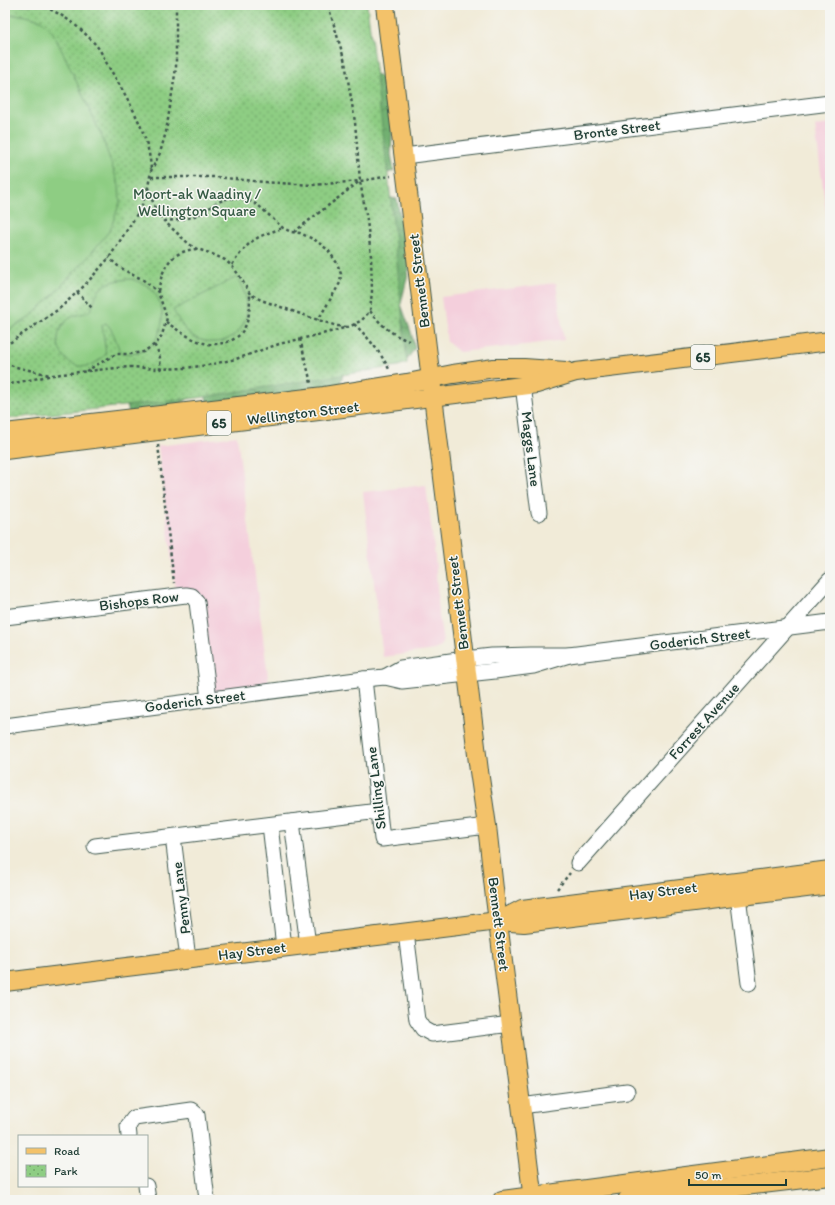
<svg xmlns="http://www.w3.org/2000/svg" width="835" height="1205" viewBox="0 0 835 1205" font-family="Itim,sans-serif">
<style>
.built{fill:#f4cfdc}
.forest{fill:url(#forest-crowns);stroke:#487652}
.park{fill:url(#park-dots);stroke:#56855c}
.pitch{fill:#8ecd83;stroke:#56855c}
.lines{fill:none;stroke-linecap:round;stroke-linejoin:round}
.minor-casing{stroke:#3e574d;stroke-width:17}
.major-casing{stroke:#3e574d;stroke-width:20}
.path{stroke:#3e574d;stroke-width:2.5;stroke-dasharray:3 3;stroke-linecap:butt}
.minor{stroke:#fff;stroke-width:15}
.major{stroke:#f3c26a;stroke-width:18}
.labels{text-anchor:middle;stroke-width:3;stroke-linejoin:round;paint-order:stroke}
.shield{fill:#f6f6f2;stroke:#60746d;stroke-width:1}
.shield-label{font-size:14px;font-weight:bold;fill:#1f3d34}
.street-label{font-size:15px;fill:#1f3d34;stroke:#f6f6f2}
.park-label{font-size:15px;fill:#355a44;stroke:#f6f6f2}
</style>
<defs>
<pattern id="forest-crowns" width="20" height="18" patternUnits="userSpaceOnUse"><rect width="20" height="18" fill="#72b071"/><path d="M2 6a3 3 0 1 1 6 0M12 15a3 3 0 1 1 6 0" fill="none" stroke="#5d905e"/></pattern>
<pattern id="park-dots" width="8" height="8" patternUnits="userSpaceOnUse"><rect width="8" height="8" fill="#8ecd83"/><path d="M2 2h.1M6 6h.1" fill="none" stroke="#73a86c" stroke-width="1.8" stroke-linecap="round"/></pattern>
</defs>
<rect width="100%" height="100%" fill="#f6f6f2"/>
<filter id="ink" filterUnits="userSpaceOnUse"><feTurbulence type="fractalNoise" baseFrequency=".025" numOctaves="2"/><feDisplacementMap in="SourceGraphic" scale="8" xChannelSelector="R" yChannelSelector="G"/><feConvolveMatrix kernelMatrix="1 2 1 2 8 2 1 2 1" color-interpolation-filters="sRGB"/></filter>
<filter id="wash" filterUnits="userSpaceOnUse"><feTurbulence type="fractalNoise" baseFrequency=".012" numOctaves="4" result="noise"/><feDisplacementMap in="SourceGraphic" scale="16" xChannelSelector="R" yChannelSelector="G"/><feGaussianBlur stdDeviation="0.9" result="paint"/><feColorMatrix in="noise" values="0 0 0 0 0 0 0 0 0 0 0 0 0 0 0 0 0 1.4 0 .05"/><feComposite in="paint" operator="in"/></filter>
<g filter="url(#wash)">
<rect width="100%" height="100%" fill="#f1ebd8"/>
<!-- built -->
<g class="built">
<path d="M830 124V242L815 126Z"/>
<path d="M556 283 564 340 525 345 459 352 447 342 441 297Z"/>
<path d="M237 436 270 692 209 699 197 602 176 596 158 446Z"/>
<path d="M426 485 435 557 439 615 443 643 440 647 434 650 383 657 363 492Z"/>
</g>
<!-- forest -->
<g class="forest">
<path d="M374 73 383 78 387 96 393 113 391 154 394 171 385 174Z"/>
<path d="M386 197 397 199 402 226 408 245 410 265 401 304 411 332 415 348 406 361Z"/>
<path d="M344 372 340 384 335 393C315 389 319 379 301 394L207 404 206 396Z"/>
<path d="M192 396 180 405 129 413 126 399Z"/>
</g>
<!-- park -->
<path class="park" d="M5 5H367L389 183 407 363 398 366 197 398 5 419Z"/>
<!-- pitch -->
<g class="pitch">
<path d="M5 15H21L41 20 52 31 67 61 102 137 119 186 120 202 110 230 88 257 51 297 29 318 5 332Z"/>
<path d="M237 277C241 286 247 296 247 306 248 327 232 343 211 342 206 341 200 340 196 338 184 331 180 322 173 310Z"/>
<path d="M131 279C139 282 147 284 152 290 175 315 157 363 120 352 117 343 113 329 106 323L102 325 106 354C101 359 95 364 88 366 68 370 52 348 60 330 63 323 69 317 77 315 83 313 88 314 91 309 95 304 94 297 98 292 105 281 119 280 131 279Z"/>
</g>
</g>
<g filter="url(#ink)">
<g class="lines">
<defs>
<g id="minor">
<path d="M404 156 830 103"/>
<path d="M523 385 539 513"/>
<path d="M5 617 186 595 192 596 197 602 209 699"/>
<path d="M385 677 401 668 465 659 492 656 531 655H569L830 622"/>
<path d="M364 679 382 839 487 826"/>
<path d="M5 726 364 679 385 677 402 681 495 671 533 666 569 655"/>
<path d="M292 822 308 945"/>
<path d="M270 825 284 947"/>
<path d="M173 837 188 959"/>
<path d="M95 846 379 811"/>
<path d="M578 863 830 580"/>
<path d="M738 896 749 983"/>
<path d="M406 933 417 1020 423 1029 432 1034 511 1024"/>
<path d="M521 1106 627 1092"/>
<path d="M129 1136 128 1126 134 1118 191 1110 197 1115 207 1200"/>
<path d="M146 1186 148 1200"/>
</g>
<g id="major">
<path d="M385 5 479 771 487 826 495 898 533 1200"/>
<path d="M5 433 324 396 407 383 453 374 494 368H524L566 371"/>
<path d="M5 450 537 384 576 372 830 341"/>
<path d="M499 921 522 909 830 870"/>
<path d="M5 982 498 921 524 923 830 885"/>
<path d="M502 1200 830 1157"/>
<path d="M627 1200 830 1176"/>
</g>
</defs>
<!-- minor casing -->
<use href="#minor" class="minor-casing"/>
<!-- major casing -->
<use href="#major" class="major-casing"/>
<!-- path -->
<g class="path">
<path d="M39 5C61 12 81 28 96 45 102 52 105 61 110 69 128 99 149 133 151 169"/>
<path d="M151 177H216L263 182 312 185 360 181 391 176"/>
<path d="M148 188 155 208 164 221 189 244 197 249 210 253 225 260 232 266 239 275 250 294 261 300 309 317 337 326 346 327"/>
<path d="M164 221 178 220 192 217 204 212 216 203 226 199 236 198 250 201 259 206 283 228 291 232 300 233 315 240 328 250 337 263 341 274 340 283 318 320"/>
<path d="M294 232 360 181"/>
<path d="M232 265C249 240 255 237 283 228"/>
<path d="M158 291C163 267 169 252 196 249"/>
<path d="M77 292 92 308"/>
<path d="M370 311C381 325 392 335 409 341"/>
<path d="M166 322C176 329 192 340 204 343 210 345 217 344 223 343 248 338 250 316 250 294"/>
<path d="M354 324C369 338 381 353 390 371"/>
<path d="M300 339 311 383"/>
<path d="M154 345C160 353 161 359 160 369"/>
<path d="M5 346 59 309 84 286 109 258 141 208 148 187 151 171 160 153 166 132 176 68V5"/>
<path d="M5 363 16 367 50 375"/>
<path d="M86 371 116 354H131L143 352 157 343 162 335 167 318 158 292 142 279 131 274 118 266 109 258"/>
<path d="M5 385 53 375 106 369 131 367 158 369 185 368 208 365 236 359 279 344 330 332 351 326 362 320 370 311 372 291 371 256 367 220 360 181 355 122 345 62 328 5"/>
<path d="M158 445 174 583"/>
<path d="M557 889 570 873"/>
</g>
<!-- minor -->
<use href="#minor" class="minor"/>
<!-- major -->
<use href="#major" class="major"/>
</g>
</g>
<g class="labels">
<!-- shield labels -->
<g class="shield">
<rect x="691" y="345" width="24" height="24" rx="3"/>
<rect x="207" y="411" width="24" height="24" rx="3"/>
</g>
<g class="shield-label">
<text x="703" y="362">65</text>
<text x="219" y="428">65</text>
</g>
<!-- street labels -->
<g class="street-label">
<text transform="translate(617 130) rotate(-7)" y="5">Bronte Street</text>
<text transform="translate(419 281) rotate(-97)" y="5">Bennett Street</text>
<text transform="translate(303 413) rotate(-7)" y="5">Wellington Street</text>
<text transform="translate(531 449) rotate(83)" y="5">Maggs Lane</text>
<text transform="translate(139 601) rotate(-7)" y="5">Bishops Row</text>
<text transform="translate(458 603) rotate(-97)" y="5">Bennett Street</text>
<text transform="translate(700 639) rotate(-7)" y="5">Goderich Street</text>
<text transform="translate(195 701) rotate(-7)" y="5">Goderich Street</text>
<text transform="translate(704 721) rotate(-48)" y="5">Forrest Avenue</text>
<text transform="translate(376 788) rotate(-97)" y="5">Shilling Lane</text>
<text transform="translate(663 891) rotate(-7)" y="5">Hay Street</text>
<text transform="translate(181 898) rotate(-97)" y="5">Penny Lane</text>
<text transform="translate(499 924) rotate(83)" y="5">Bennett Street</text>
<text transform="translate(252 951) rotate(-7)" y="5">Hay Street</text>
</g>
<!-- park labels -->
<g class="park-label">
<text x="197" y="199">Moort-ak Waadiny /<tspan x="197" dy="17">Wellington Square</tspan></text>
</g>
</g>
<!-- margin -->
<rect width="835" height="1205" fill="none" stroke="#f6f6f2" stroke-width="20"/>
<!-- legend -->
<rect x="18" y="1135" width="130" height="52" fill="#f6f6f2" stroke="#a0aca6"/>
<rect x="26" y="1148" width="20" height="6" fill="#f3c26a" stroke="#a0aca6"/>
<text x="54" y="1155" font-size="12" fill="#1f3d34">Road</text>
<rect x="26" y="1165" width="20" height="12" fill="url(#park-dots)" stroke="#a0aca6"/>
<text x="54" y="1175" font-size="12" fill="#1f3d34">Park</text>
<!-- scale -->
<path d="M689 1179v6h97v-6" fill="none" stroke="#1f3d34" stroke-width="2"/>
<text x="695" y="1179" font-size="12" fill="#1f3d34" stroke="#f6f6f2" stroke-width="3" paint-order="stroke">50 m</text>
</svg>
